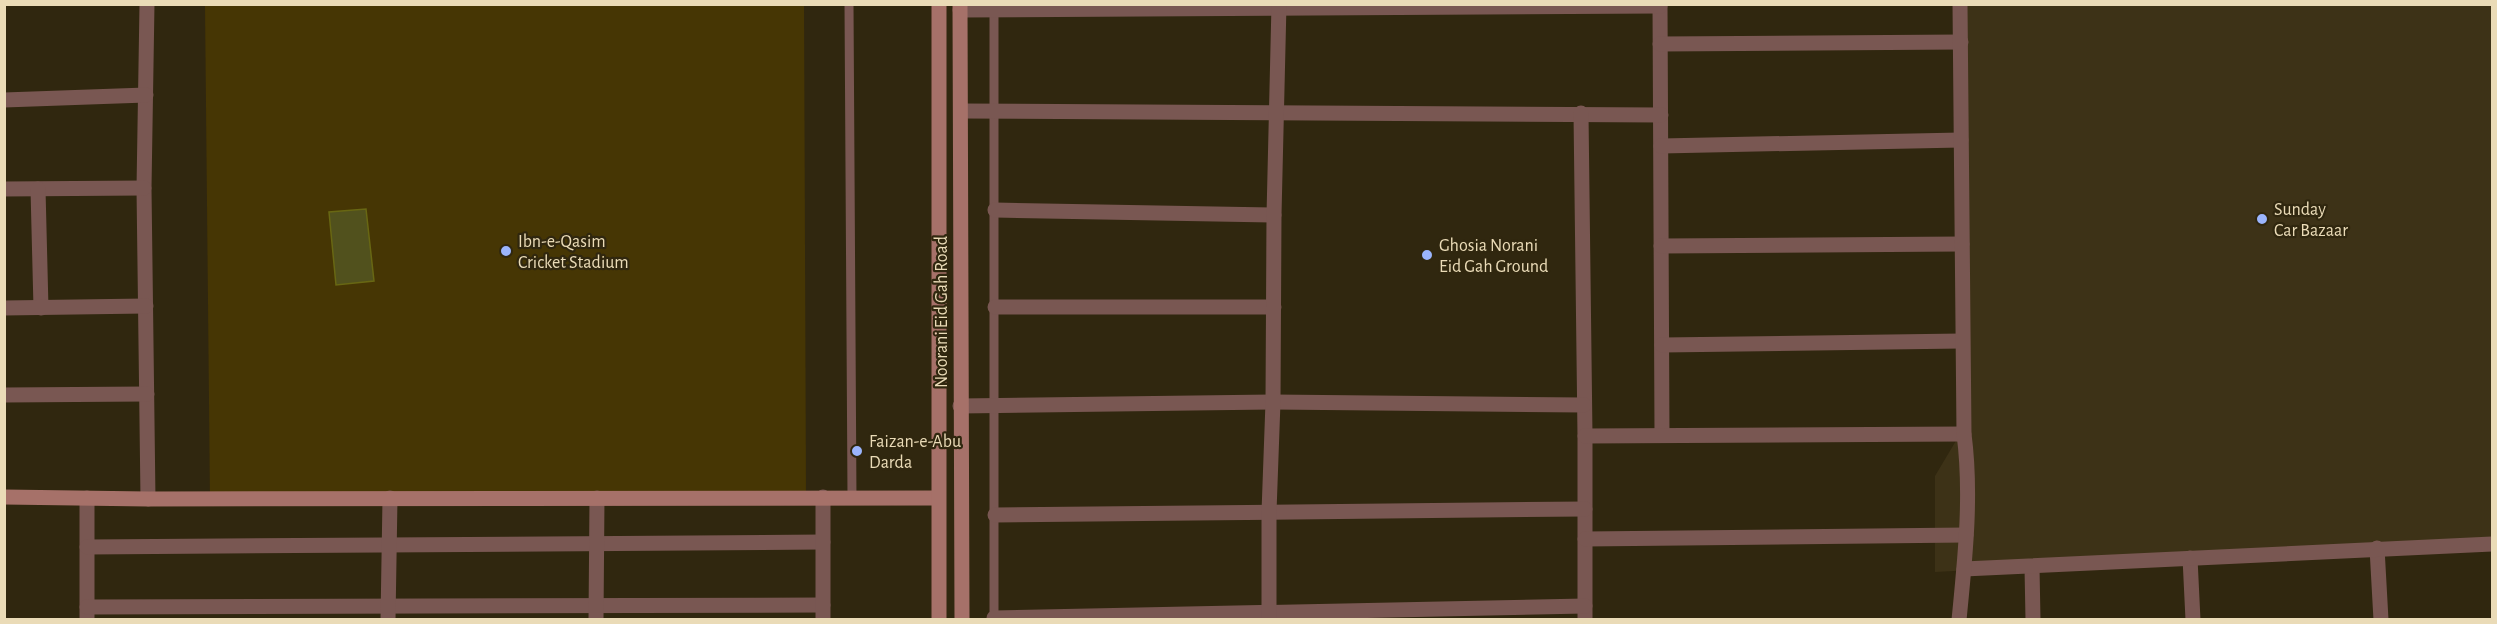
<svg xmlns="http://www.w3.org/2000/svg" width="2497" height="624" viewBox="0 0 2497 624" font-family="'Alegreya Sans',sans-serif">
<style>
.built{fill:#3d3217}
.green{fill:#463604}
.building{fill:#51511d;stroke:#686713;stroke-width:1.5}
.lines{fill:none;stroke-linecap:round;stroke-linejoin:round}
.lane{stroke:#795752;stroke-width:9}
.street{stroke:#795752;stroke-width:15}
.secondary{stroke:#a67169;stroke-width:15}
.poi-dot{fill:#9bb5fd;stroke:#30270f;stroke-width:2}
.labels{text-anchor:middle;stroke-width:4.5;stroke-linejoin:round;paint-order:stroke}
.poi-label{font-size:18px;fill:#eadbb7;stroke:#30270f;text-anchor:start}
.street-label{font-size:18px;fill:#eadbb7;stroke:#30270f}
</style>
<rect width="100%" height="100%" fill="#30270f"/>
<!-- built -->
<path class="built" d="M1960 5H2492V542L1935 572V476L1963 429Z"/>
<!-- green -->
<path class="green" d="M205 5H804L806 497 210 499Z"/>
<!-- building -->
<path class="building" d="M366 209 374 281 336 285 329 212Z"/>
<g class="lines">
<!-- lane -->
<g class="lane">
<path d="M849 4 852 498"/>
<path d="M994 7V620"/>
</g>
<!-- street -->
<g class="street">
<path d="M147 4 144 188 148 499"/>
<path d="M1660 4 1662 435"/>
<path d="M960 10 1660 6"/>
<path d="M1660 44 1961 42"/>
<path d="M4 100 146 95"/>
<path d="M961 111 1661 115"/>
<path d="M1581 113 1585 436V620"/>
<path d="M1661 146 1961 140"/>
<path d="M4 189 144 188"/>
<path d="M38 189 41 308"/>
<path d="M995 210 1274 215"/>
<path d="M1661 246 1962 244"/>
<path d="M995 307H1274"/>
<path d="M4 308 146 306"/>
<path d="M1662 345 1962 341"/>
<path d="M4 395 147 394"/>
<path d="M960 406 1273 402 1584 405"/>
<path d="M1585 436 1964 434"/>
<path d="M87 498V620"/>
<path d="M995 515 1585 509"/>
<path d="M1585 539 1966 535"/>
<path d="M87 547 823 542"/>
<path d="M2377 548 2381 620"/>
<path d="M2190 558 2193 620"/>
<path d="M2032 567 2033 620"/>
<path d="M1964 569 2492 544"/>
<path d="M87 607 823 605"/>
<path d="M994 618 1585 606"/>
<path d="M388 620 390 498"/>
<path d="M596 620 597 498"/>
<path d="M823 620V497"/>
<path d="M1269 620V512L1273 402 1274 215 1279 4"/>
<path d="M1959 620C1965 559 1972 495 1964 434L1960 4"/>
</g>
<!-- secondary -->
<g class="secondary">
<path d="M960 4 962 620"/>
<path d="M4 497 148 499 938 498"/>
<path d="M939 620V4"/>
</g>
</g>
<!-- markers -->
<g class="poi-dot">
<circle cx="2262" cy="219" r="6"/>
<circle cx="506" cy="251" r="6"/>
<circle cx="1427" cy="255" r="6"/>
<circle cx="857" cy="451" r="6"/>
</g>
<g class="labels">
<!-- poi labels -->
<g class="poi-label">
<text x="2274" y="215">Sunday<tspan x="2274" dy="21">Car Bazaar</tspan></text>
<text x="518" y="247">Ibn-e-Qasim<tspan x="518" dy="21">Cricket Stadium</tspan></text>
<text x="1439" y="251">Ghosia Norani<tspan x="1439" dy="21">Eid Gah Ground</tspan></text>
<text x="869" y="447">Faizan-e-Abu<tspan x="869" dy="21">Darda</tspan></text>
</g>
<!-- street labels -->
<g class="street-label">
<text transform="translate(941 312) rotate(-90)" y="6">Noorani Eid Gah Road</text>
</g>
</g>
<!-- border -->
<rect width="2497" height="624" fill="none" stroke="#eadbb7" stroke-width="12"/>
</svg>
